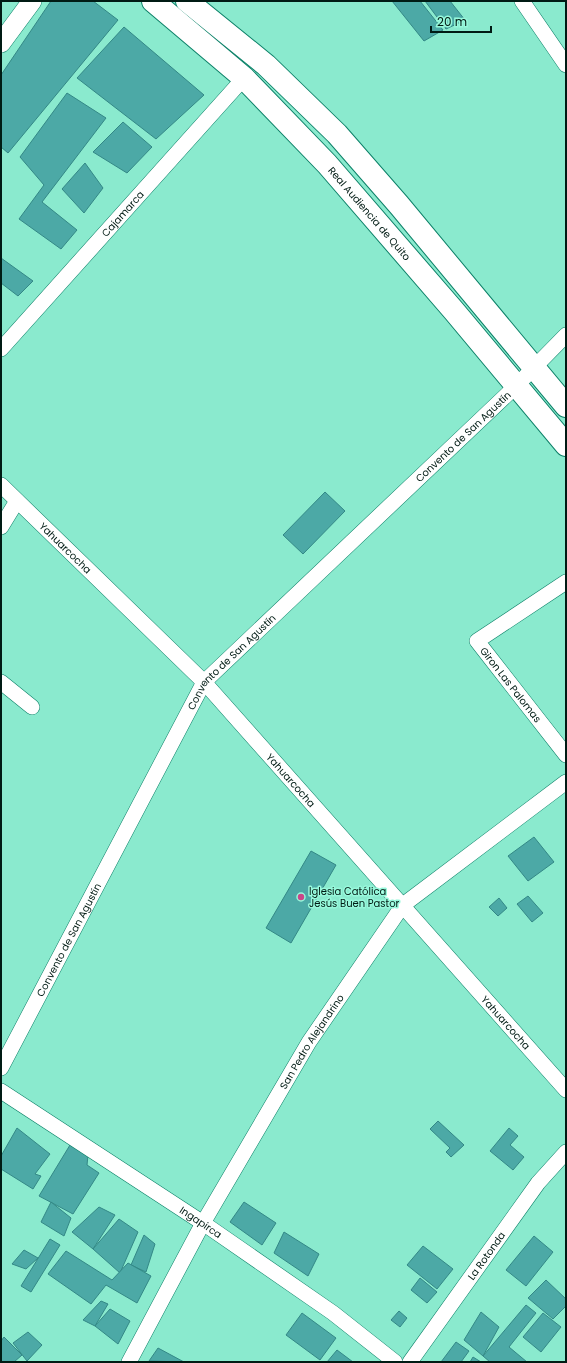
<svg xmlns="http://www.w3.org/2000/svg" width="567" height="1363" viewBox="0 0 567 1363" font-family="Poppins,sans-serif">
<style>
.building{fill:#4ca9a6;stroke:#338886}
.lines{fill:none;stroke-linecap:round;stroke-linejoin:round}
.minor-casing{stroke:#0c8168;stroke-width:16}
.tertiary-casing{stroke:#0c8168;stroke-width:20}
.secondary-casing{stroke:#0c8168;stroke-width:24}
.minor{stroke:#fff;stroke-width:15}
.tertiary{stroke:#fff;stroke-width:19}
.secondary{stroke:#fff;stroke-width:22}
.poi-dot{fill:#cb4689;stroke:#97f8db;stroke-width:1.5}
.labels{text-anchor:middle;stroke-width:3;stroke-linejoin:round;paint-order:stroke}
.street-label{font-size:10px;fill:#001b14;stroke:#97f8db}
.poi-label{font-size:10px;fill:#001b14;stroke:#97f8db;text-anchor:start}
</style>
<rect width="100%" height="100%" fill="#8aeace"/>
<!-- building -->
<g class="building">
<path d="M51 1H93L118 20 8 153 1 147V75Z"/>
<path d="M392 1H420L443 30 424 41Z"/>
<path d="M425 1H450L465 20 446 29Z"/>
<path d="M124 27 204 95 156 139 77 78Z"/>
<path d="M67 93 106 118 42 202 77 230 61 249 19 219 44 185 20 157Z"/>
<path d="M123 122 152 147 127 173 93 152Z"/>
<path d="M85 163 103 188 84 213 62 189Z"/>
<path d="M1 258 33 281 18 296 1 283Z"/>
<path d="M325 492 345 511 303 554 283 535Z"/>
<path d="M534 837 554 862 528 881 508 856Z"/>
<path d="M311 851 336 865 291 943 266 928Z"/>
<path d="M528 896 543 913 532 922 517 904Z"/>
<path d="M499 898 507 908 498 916 489 907Z"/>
<path d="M438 1121 464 1145 451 1157 446 1152 450 1148 430 1129Z"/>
<path d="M17 1128 50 1154 35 1174 41 1176 33 1189 1 1169V1156Z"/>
<path d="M509 1128 518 1136 510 1145 524 1157 513 1170 490 1151Z"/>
<path d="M70 1145 88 1155 87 1165 99 1173 73 1214 39 1196Z"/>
<path d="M51 1202 71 1218 64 1236 41 1222Z"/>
<path d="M244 1202 276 1223 262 1245 230 1222Z"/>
<path d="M99 1207 115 1215 93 1249 72 1232Z"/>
<path d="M119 1219 138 1232 120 1273 93 1249Z"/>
<path d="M284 1232 319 1254 308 1276 274 1253Z"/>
<path d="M144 1235 155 1244 146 1272 131 1265Z"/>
<path d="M534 1236 553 1252 526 1286 506 1270Z"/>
<path d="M50 1239 60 1245 31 1292 21 1286Z"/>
<path d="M423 1246 453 1269 437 1289 407 1265Z"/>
<path d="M24 1250 38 1258 26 1269 12 1264Z"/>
<path d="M66 1251 112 1280 128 1263 151 1276 137 1303 106 1285 91 1304 48 1274Z"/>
<path d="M420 1278 437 1292 427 1303 411 1290Z"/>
<path d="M546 1280 566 1299V1306L553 1319 528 1298Z"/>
<path d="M101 1301 108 1304 95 1326 83 1320Z"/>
<path d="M526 1305 536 1313 509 1347 527 1362H490L483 1356Z"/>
<path d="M110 1309 130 1321 118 1344 95 1326Z"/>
<path d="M399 1311 407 1318 400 1327 391 1320Z"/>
<path d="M481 1312 499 1327 483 1356 464 1340Z"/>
<path d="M302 1313 336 1338 320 1360 286 1335Z"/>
<path d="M543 1313 561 1327 541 1352 523 1337Z"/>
<path d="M28 1332 42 1345 27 1361 13 1343Z"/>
<path d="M4 1337 22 1355 14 1362H1V1341Z"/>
<path d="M456 1342 469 1351 461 1362H441Z"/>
<path d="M158 1348 184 1362 149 1361Z"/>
<path d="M337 1350 353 1362H327Z"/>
<path d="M473 1357 481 1362H470Z"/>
</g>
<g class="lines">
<defs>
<g id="minor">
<path d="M522 1 566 65"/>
<path id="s1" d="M1 349 244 78"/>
<path id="s2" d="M1 485 204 682 566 1090"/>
<path d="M1 527 17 501"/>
<path id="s3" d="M566 582 477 641 566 755"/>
<path d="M1 682 32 707"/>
<path id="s4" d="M1 1068 204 682 516 386 566 335"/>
<path id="s5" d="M1 1091 203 1223 333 1313 395 1362"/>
<path id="s6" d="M129 1362 203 1223 309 1042 403 905 566 782"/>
<path id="s7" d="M410 1362 538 1183 566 1152"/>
</g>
<path id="tertiary" d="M1 43 32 1"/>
<g id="secondary">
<path id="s8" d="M153 1 244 78 327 164 454 311 566 445"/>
<path d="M187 1 266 65 337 134 399 205 566 406"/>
</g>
</defs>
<!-- minor casing -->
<use href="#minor" class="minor-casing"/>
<!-- tertiary casing -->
<use href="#tertiary" class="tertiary-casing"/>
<!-- secondary casing -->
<use href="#secondary" class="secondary-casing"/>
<!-- minor -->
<use href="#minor" class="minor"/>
<!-- tertiary -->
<use href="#tertiary" class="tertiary"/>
<!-- secondary -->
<use href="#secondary" class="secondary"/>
</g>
<!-- markers -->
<circle class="poi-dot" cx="301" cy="897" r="4"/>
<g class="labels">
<!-- street labels -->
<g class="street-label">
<text dy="4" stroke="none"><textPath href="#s8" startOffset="304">Real Audiencia de Quito</textPath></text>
<text dy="4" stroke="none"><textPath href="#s1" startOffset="182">Cajamarca</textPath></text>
<text dy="4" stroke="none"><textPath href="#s4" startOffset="793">Convento de San Agustín</textPath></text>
<text dy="4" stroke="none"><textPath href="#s2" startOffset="90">Yahuarcocha</textPath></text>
<text dy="4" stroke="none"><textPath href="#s4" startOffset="469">Convento de San Agustín</textPath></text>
<text dy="4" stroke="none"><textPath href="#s3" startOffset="162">Giron Las Palomas</textPath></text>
<text dy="4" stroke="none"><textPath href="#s2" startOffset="414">Yahuarcocha</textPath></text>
<text dy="4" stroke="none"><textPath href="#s4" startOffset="145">Convento de San Agustín</textPath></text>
<text dy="4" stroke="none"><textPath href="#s2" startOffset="738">Yahuarcocha</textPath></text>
<text dy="4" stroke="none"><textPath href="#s6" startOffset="369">San Pedro Alejandrino</textPath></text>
<text dy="4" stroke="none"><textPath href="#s5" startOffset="239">Ingapirca</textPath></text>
<text dy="4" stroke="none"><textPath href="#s7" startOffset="131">La Rotonda</textPath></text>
</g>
<!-- poi labels -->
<g class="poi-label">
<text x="309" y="895">Iglesia Católica<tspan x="309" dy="12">Jesús Buen Pastor</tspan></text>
</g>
</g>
<!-- border -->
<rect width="567" height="1363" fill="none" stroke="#001b14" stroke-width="4"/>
<!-- scale -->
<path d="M431 26v6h60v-6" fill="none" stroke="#001b14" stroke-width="2"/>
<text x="437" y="26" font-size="12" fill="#001b14" stroke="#97f8db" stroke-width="3" paint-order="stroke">20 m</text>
</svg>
